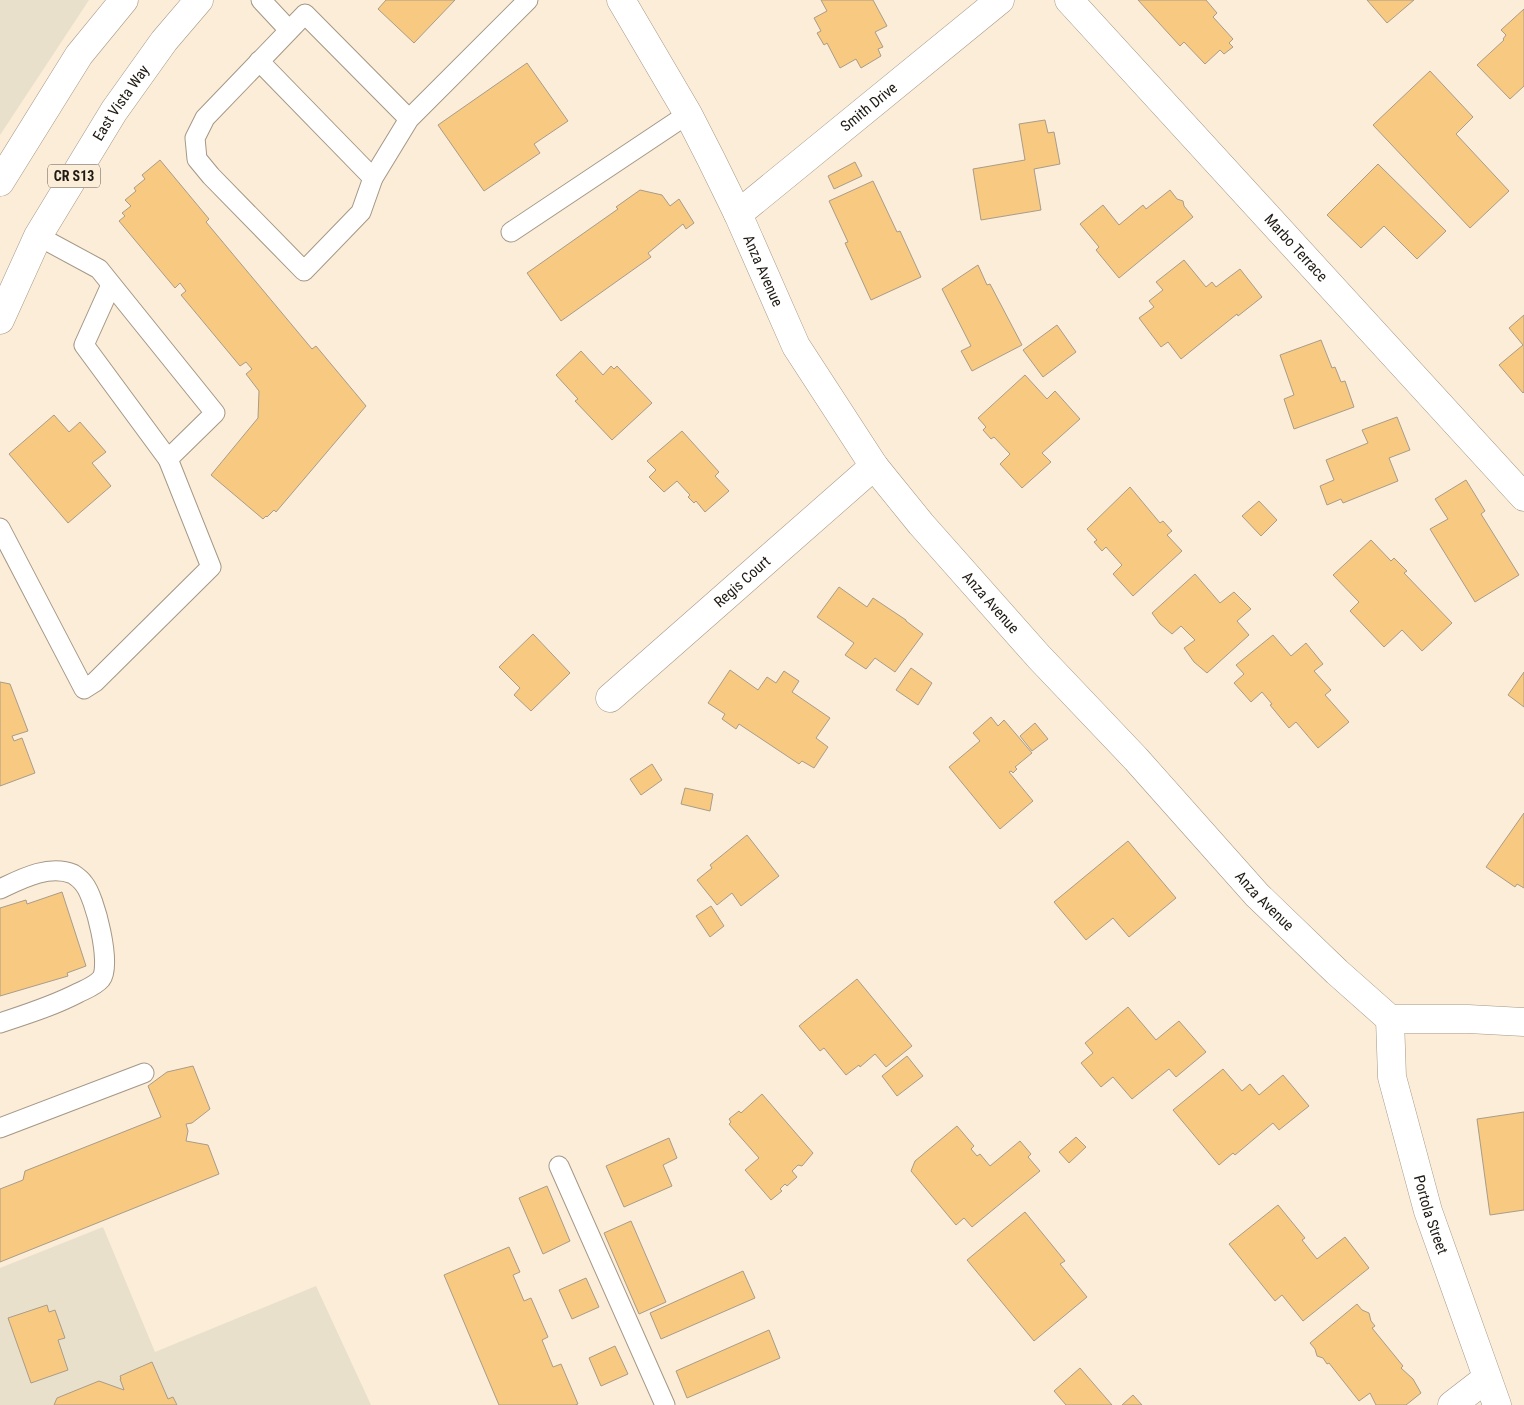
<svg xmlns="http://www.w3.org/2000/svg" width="1524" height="1405" viewBox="0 0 1524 1405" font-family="'Roboto Condensed',sans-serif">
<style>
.commercial{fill:#e9e0cb}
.building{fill:#f8c981;stroke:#a99c89}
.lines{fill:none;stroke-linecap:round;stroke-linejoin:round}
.lane-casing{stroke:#a49785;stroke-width:21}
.street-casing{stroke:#a49785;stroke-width:29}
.secondary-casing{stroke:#a49785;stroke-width:29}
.primary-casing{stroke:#a49785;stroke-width:29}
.lane{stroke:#fff;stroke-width:19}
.street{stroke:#fff;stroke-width:28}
.secondary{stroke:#fff;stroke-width:28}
.primary{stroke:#fff;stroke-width:28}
.labels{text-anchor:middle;stroke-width:4;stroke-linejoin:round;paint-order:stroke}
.shield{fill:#fbedd8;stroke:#61594e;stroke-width:1}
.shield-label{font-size:14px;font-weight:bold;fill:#1f1a13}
.street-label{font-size:15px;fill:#1f1a13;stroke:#fbedd8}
</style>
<rect width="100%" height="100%" fill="#fbedd8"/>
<!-- commercial -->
<g class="commercial">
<path d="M0 0H89L0 135Z"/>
<path d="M103 1227 155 1352 316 1286 371 1405H0V1268Z"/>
</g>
<!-- building -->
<g class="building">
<path d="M386 0H455L414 43 378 9Z"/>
<path d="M821 0H873L887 26 875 32 883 47 878 49 881 56 861 68 856 59 840 68 827 43 824 45 817 33 821 31 814 18 827 11Z"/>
<path d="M1138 0H1206L1217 13 1213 17 1233 39 1229 43 1233 47 1224 54 1220 50 1205 64 1184 42 1180 46Z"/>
<path d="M1367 0H1414L1387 23Z"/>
<path d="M1524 9V86L1510 99 1477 65 1504 40 1503 39 1506 35 1501 30Z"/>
<path d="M527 63 568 121 534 144 540 153 484 191 438 125Z"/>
<path d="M1430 71 1473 117 1456 134 1509 191 1470 228 1373 125Z"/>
<path d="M1045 120 1048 133 1054 132 1060 164 1034 169 1041 210 981 220 973 169 1025 160 1019 124Z"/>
<path d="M160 160 209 219 206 222 312 349 316 346 366 406 276 512 274 510 267 517 266 516 263 519 211 475 258 418 259 391 246 374 252 369 246 362 240 366 181 295 186 291 180 283 175 288 119 221 125 216 122 213 131 206 125 200 136 191 134 188 145 179 142 175Z"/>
<path d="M855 162 862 176 834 189 828 176Z"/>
<path d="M1378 164 1446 231 1417 259 1384 226 1361 248 1327 215Z"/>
<path d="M873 181 897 232 900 231 921 277 871 300 845 243 848 242 829 201Z"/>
<path d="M640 190 662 195 670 206 679 199 694 223 686 229 683 224 648 253 651 257 561 321 527 273 618 209 616 207Z"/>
<path d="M1170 190 1177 199 1183 201 1184 206 1193 217 1119 278 1096 250 1099 247 1080 224 1103 205 1119 225 1143 205 1146 209Z"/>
<path d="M1184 260 1206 287 1212 282 1216 287 1240 269 1262 297 1238 316 1237 314 1181 359 1168 342 1161 347 1139 318 1154 307 1149 301 1163 290 1156 282Z"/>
<path d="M978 265 987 285 990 284 1022 345 972 371 961 351 971 346 942 289Z"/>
<path d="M1524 315V392L1523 393 1499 365 1523 345 1509 328Z"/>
<path d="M1057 325 1076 352 1043 377 1023 350Z"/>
<path d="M1321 340 1332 368 1335 367 1341 382 1345 381 1354 407 1294 429 1284 399 1294 395 1280 355Z"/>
<path d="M581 351 603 375 611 366 614 369 617 366 652 403 612 440 575 401 578 399 556 375Z"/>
<path d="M1025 375 1047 399 1055 391 1080 419 1042 453 1051 462 1022 488 1000 464 1010 454 994 437 991 439 983 430 986 427 978 418Z"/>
<path d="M54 415 69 432 80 422 106 452 92 463 111 486 68 523 9 454Z"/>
<path d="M1397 417 1410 450 1389 458 1398 481 1343 503 1341 499 1327 505 1320 486 1334 480 1326 460 1368 443 1362 430Z"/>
<path d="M682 431 719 472 715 476 729 491 705 512 696 501 694 503 688 497 690 495 677 481 664 492 649 477 656 470 647 461Z"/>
<path d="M1466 480 1485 511 1481 514 1519 575 1475 602 1430 529 1448 519 1435 499Z"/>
<path d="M1130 487 1160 523 1163 521 1172 531 1167 535 1182 551 1133 596 1113 574 1122 565 1106 547 1102 551 1094 542 1097 540 1087 529Z"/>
<path d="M1259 501 1277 520 1261 536 1242 516Z"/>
<path d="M1371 540 1391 561 1394 558 1407 571 1404 573 1452 623 1422 651 1402 630 1384 647 1350 611 1359 602 1333 575Z"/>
<path d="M1195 574 1220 603 1234 592 1251 609 1237 621 1249 635 1207 673 1194 662 1184 648 1195 640 1181 626 1172 634 1160 624 1152 613Z"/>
<path d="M839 587 867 607 873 598 906 620V621L923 634 895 672 875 658 866 669 845 655 854 643 817 617Z"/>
<path d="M533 634 570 673 531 711 514 695 520 688 499 667Z"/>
<path d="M1273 635 1291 656 1306 643 1323 664 1314 671 1331 690 1325 695 1349 722 1318 748 1296 722 1289 728 1270 705 1272 704 1262 692 1251 702 1234 683 1244 674 1236 665Z"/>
<path d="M911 668 932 683 918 705 896 690Z"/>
<path d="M730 670 758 690 767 677 776 683 784 671 799 681 792 692 830 718 816 738 828 747 814 768 802 761 799 764 739 724 736 729 722 719 725 714 708 703Z"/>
<path d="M1524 672V707L1508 695Z"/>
<path d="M0 682 10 684 28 731 12 736 14 741 22 738 35 773 0 786Z"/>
<path d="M991 717 998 726 1004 720 1032 753 1015 767 1017 769 1013 773 1011 771 1009 772 1033 801 1000 829 949 767 980 741 973 733Z"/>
<path d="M1035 723 1048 739 1032 751 1020 736Z"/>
<path d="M652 764 662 780 641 795 630 779Z"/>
<path d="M685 788 713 794 710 811 681 804Z"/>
<path d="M1524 813V888L1517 884 1515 887 1486 867Z"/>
<path d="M747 835 779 876 741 906 732 893 717 905 697 880 712 868 710 865Z"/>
<path d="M1128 841 1176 898 1129 937 1113 918 1086 940 1054 902Z"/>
<path d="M62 892 86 966 67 973 68 976 0 996V908L26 900 27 904Z"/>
<path d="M711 906 724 926 710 937 696 916Z"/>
<path d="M857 979 912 1046 886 1067 875 1054 860 1067 859 1065 846 1075 824 1048 820 1051 799 1026Z"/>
<path d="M1128 1007 1156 1040 1179 1021 1206 1052 1176 1077 1169 1069 1132 1099 1113 1077 1101 1087 1081 1063 1093 1053 1085 1043Z"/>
<path d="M907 1056 923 1076 897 1096 882 1076Z"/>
<path d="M193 1066 210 1109 192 1123 186 1124 188 1131 186 1141 208 1145 219 1174 0 1262V1189L23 1180 25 1171 161 1117 148 1086 167 1072Z"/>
<path d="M1223 1069 1242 1091 1250 1084 1259 1095 1283 1075 1309 1106 1279 1130 1273 1123 1235 1155 1233 1153 1219 1165 1173 1110Z"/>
<path d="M762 1094 813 1153 802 1166 798 1165 792 1171 797 1177 787 1186 785 1184 780 1189 782 1191 771 1200 745 1170 759 1158 729 1124 731 1122 729 1119 739 1111 741 1113Z"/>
<path d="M1524 1112V1210L1490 1215 1477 1119Z"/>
<path d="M957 1126 974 1146 971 1149 977 1156 980 1154 990 1166 1020 1141 1031 1154 1028 1157 1040 1171 972 1227 964 1218 956 1225 911 1171 915 1161Z"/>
<path d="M1076 1137 1086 1147 1069 1163 1059 1152Z"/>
<path d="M669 1138 677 1158 663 1165 672 1186 624 1207 606 1166Z"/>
<path d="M547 1186 570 1241 543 1254 519 1198Z"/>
<path d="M1278 1205 1305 1238 1302 1240 1317 1259 1345 1237 1369 1268 1303 1321 1282 1295 1275 1301 1229 1244Z"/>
<path d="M1025 1212 1065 1261 1060 1264 1087 1297 1034 1341 967 1260Z"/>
<path d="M631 1221 666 1302 639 1314 604 1233Z"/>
<path d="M509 1247 520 1272 513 1275 524 1301 531 1298 548 1337 542 1340 553 1367 561 1364 578 1404 575 1405H499L444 1275Z"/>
<path d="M743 1271 755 1298 661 1339 650 1313Z"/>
<path d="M586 1278 599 1307 572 1319 559 1290Z"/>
<path d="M1357 1304 1362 1310 1369 1313 1371 1321 1375 1326 1372 1328 1403 1366 1401 1368 1413 1379 1421 1393 1406 1405H1376L1370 1393 1359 1401 1329 1363 1327 1364 1323 1358 1317 1356 1315 1349 1310 1343Z"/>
<path d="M47 1305 49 1312 55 1310 65 1338 58 1340 68 1370 31 1383 8 1318Z"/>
<path d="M769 1330 780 1358 687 1398 676 1371Z"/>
<path d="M615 1346 628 1374 601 1386 589 1358Z"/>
<path d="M152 1362 168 1399 173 1397 177 1405H54L57 1398 99 1381 124 1390 120 1379H121L120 1376Z"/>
<path d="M1080 1368 1112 1405H1066L1054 1391Z"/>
<path d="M1133 1395 1142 1405H1122Z"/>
</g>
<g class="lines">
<defs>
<g id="lane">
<path d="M261 0 289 30"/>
<path d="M259 61 373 178"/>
<path d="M409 119 305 14 205 118 195 138 197 159 211 176 304 271 361 212 373 178 409 119 528 0"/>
<path d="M511 232 688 114"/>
<path d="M111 285 84 345 168 459"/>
<path d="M0 528 84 689 95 682 211 567 168 459 215 413 99 269 38 236"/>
<path d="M0 889C21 879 49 864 73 874 76 876 82 881 84 884 95 897 112 965 101 979 95 986 86 989 78 993 53 1006 27 1014 0 1023"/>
<path d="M0 1128 144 1073"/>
<path d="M559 1166 665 1405"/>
</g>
<g id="street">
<path id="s1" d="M1069 0 1524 497"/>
<path id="s2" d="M738 214 1000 0"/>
<path id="s3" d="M610 698 874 466"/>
<path id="s4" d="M1390 1019 1392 1077 1428 1211 1497 1405"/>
<path d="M1452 1405 1487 1378"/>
</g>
<g id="secondary">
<path id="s5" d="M621 0 688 114 711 159 738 214 796 346 874 466 921 524 1039 657 1136 759 1257 895 1337 972 1390 1019H1468L1524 1022"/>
</g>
<g id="primary">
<path d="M0 182 79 55 124 0"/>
<path id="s6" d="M0 320 38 236 114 111 164 41 199 0"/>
</g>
</defs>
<!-- lane casing -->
<use href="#lane" class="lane-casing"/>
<!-- street casing -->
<use href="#street" class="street-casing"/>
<!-- secondary casing -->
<use href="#secondary" class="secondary-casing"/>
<!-- primary casing -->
<use href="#primary" class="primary-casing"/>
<!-- lane -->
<use href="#lane" class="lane"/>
<!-- street -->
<use href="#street" class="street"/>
<!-- secondary -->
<use href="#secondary" class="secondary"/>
<!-- primary -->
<use href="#primary" class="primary"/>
</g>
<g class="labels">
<!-- shield labels -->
<rect class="shield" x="48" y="164.5" width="52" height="23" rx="4"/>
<g class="shield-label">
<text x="74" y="181">CR S13</text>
</g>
<!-- street labels -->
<g class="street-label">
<text dy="5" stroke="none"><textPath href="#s6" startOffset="249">East Vista Way</textPath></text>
<text dy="5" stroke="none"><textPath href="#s2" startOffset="169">Smith Drive</textPath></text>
<text dy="5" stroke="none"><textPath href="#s1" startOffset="336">Marbo Terrace</textPath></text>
<text dy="5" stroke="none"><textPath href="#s5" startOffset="306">Anza Avenue</textPath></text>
<text dy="5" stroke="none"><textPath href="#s3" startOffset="176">Regis Court</textPath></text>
<text dy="5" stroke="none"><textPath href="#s5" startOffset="711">Anza Avenue</textPath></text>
<text dy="5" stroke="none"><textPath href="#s5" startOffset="1116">Anza Avenue</textPath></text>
<text dy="5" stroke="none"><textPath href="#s4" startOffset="201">Portola Street</textPath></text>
</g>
</g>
</svg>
